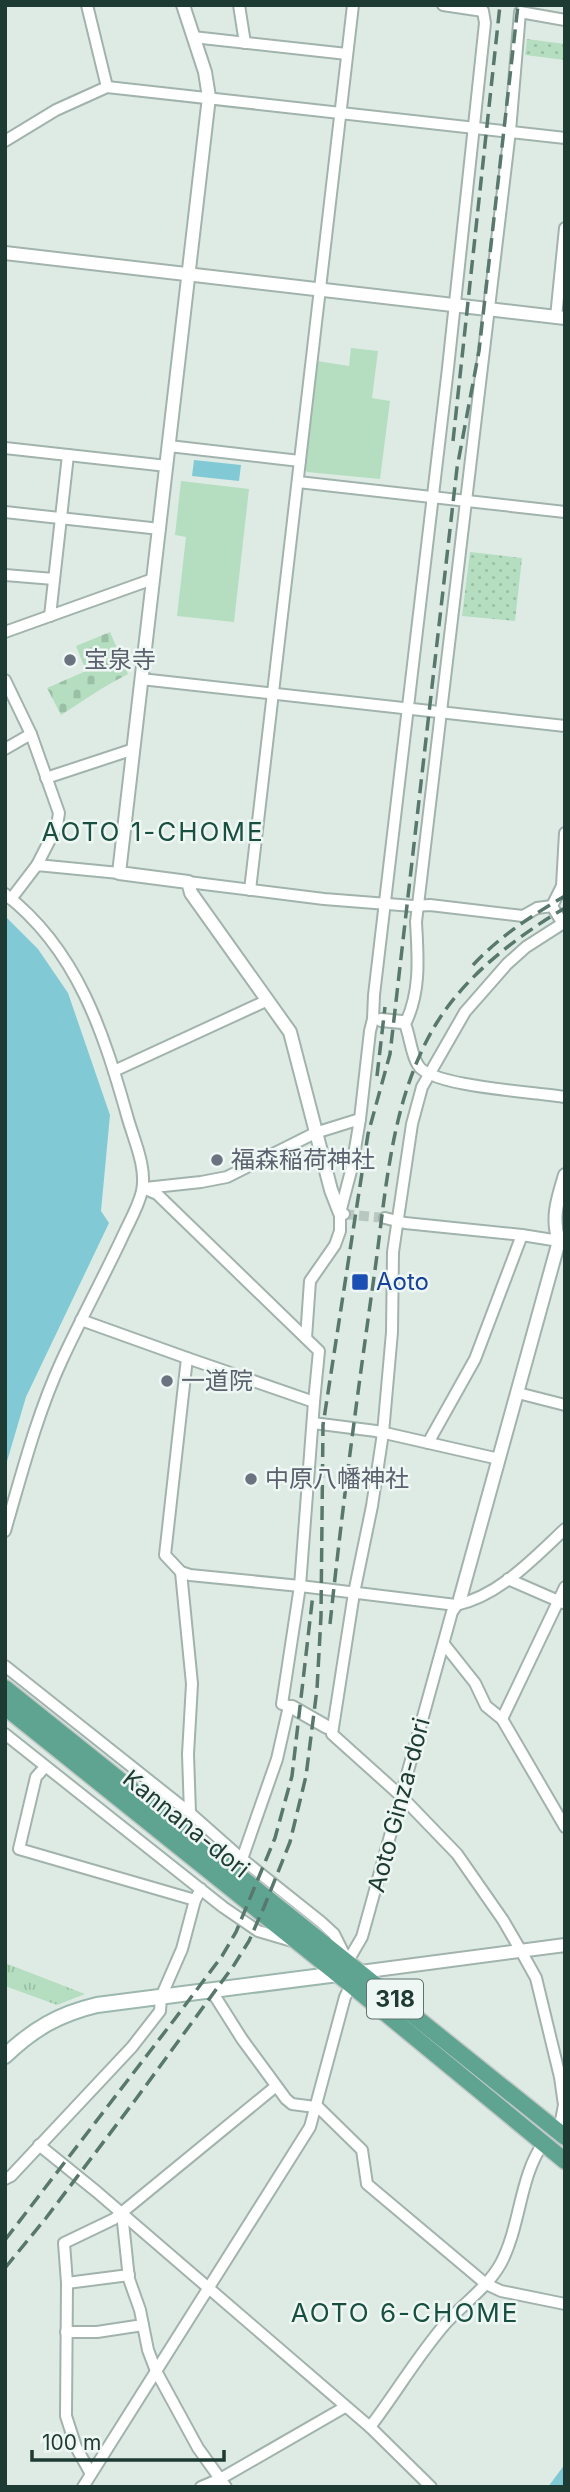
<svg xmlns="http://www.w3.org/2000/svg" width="570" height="2492" viewBox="0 0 570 2492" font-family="Inter,'Noto Sans JP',sans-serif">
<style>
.grass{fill:url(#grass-dots)}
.cemetery{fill:url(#cemetery-stones)}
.park{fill:url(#park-tufts)}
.pitch{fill:#b4debf}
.water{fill:#81cad5}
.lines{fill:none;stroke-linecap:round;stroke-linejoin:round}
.minor-tunnel{stroke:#b8c8c1;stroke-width:10;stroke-dasharray:10 5;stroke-linecap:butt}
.minor-casing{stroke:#a1b3ac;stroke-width:14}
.tertiary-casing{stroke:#a1b3ac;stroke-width:16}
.secondary-casing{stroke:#9cb7ad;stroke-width:18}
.primary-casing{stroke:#c0c8c6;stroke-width:19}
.minor{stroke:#fff;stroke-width:10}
.tertiary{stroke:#fff;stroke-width:12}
.secondary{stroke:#fff;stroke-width:14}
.primary{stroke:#5fa491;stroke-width:16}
.rail{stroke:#58786e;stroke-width:3.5;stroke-dasharray:14 7;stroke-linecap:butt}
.worship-dot{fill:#6b7280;stroke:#eef7f3;stroke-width:2.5}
.transit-dot{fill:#1a4fb4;stroke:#eef7f3;stroke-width:2.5}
.labels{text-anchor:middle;stroke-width:5;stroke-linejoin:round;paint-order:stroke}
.shield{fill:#eef7f3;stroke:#5c736d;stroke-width:2}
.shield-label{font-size:23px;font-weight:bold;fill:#1e3b33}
.worship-label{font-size:24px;fill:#5b616d;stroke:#eef7f3;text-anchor:start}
.transit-label{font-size:24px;fill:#164399;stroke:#eef7f3;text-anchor:start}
.street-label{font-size:24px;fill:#1e3b33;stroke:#eef7f3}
.neighbourhood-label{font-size:26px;letter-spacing:2px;fill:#194f40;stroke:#eef7f3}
</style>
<defs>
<pattern id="grass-dots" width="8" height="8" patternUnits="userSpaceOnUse" patternTransform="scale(1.75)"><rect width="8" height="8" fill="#b4debf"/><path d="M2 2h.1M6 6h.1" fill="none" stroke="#9abfa5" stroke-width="1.8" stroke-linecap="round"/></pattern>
<pattern id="cemetery-stones" width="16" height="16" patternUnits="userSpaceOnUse" patternTransform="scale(1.75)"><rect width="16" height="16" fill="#b4debf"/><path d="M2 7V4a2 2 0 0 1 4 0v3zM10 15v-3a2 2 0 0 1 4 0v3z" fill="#9abfa5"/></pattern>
<pattern id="park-tufts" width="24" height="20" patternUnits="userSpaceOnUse" patternTransform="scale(1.75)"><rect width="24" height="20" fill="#b4debf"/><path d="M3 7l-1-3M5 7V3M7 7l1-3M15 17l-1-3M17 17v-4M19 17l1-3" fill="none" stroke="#9abfa5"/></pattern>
</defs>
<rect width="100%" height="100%" fill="#deebe5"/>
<!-- grass -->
<g class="grass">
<path d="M527 39 565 44V60L525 55Z"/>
<path d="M470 552 522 558 515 621 462 616Z"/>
</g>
<!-- cemetery -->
<path class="cemetery" d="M110 632 128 674C104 686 83 701 61 715L47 688 86 671 76 646Z"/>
<!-- park -->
<path class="park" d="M5 1963 85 1994 57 2005 5 1986Z"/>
<!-- pitch -->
<g class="pitch">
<path d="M351 348 378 351 372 398 390 401 380 479 307 472 305 469 317 361 349 366Z"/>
<path d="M181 481 249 489 234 622 177 616 186 537 175 535Z"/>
</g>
<!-- water -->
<g class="water">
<path d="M194 460 241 465 239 481 192 476Z"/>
<path d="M5 916 38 949 68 993 110 1115 101 1211 109 1223 26 1397 5 1468Z"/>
<path d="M565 2464V2487H548Z"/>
</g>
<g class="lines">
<!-- minor-tunnel -->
<path class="minor-tunnel" d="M344 1214 385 1218"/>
<defs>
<g id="minor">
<path d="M87 5 107 87"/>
<path d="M239 5 245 43"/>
<path d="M565 20 520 12 510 131 416 922C418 957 421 992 405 1024 410 1036 411 1054 418 1065 430 1087 537 1092 565 1097"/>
<path d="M193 37 347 54"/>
<path d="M5 141 56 110 107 87 565 138"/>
<path d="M556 317 565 228"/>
<path d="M169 446 300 461"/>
<path d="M5 448 167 466"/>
<path d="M298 482 565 512"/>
<path d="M5 512 160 529"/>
<path d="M5 575 54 579"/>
<path d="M50 616 68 455"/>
<path d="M5 632 153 579"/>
<path d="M141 679 565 726"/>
<path d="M5 680 31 734 59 813 57 826 37 865"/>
<path d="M5 749 31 734"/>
<path d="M46 778 134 749"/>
<path d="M188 882 324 899 413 906 430 905 523 916 537 908 552 906"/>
<path d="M250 890 353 5"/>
<path d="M5 894C78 950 104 1034 128 1119 134 1140 147 1168 142 1191 138 1208 128 1224 121 1240 102 1280 81 1319 62 1360 37 1414 22 1473 5 1531"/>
<path d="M11 899 37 865 119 873"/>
<path d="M563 924 552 906 562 886 565 833"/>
<path d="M114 1071 268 1000"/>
<path d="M143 1188 157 1194 319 1351 314 1402"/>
<path d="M145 1188 201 1182 227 1177 315 1133 360 1119"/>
<path d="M340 1213 352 1167 360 1119 370 1031 373 1019 374 995 448 368 485 23 483 11 443 5"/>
<path d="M385 1218 405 1223 522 1235 559 1241"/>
<path d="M81 1320 187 1358 165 1555 181 1572 190 1575 300 1586 456 1605C499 1596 534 1558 565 1529"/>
<path d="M306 1338 310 1281 335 1245 340 1231V1213L344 1214"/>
<path d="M187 1358 314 1402 300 1586 282 1704 292 1707"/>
<path d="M518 1393 565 1405"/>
<path d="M313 1423 376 1431 499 1459"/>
<path d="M428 1443 475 1359 522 1235"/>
<path d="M181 1572 192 1684 188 1754 190 1813"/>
<path d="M508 1579 563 1603"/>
<path d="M444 1644 475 1683 486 1706 502 1719 565 1827"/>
<path d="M5 1666 190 1813 242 1859 321 1922 334 1934 347 1960"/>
<path d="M502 1719 565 1587"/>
<path d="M5 1734 223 1907 258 1931 292 1941"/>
<path d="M45 1767 36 1777 19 1849 195 1900"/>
<path d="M242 1859 277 1759 289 1706"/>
<path d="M345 1966 362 1937 452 1612 459 1602"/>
<path d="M211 1990 242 2039 286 2099 292 2104 315 2107"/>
<path d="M316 2105 362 2150 367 2184 486 2284 501 2291 565 2304"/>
<path d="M559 2131 564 2105 560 2077 536 1978 521 1951 503 1920 457 1854 401 1796 332 1734 354 1593 372 1506 383 1433 392 1332 393 1252 412 1124 422 1087 465 1012 507 964 526 947 565 922"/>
<path d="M39 2145 97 2192 370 2427 431 2487"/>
<path d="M5 2179 11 2176 132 2047 160 2011 161 1997 182 1949 195 1900 201 1889"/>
<path d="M122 2213 129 2279 140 2310 148 2350 156 2371 198 2448 226 2487"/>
<path d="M67 2283 129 2275"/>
<path d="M66 2332H97L143 2325"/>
<path d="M370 2427C396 2393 418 2355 446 2323 464 2303 488 2287 501 2263 521 2225 519 2177 544 2142"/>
<path d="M91 2474 76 2447 66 2416 67 2283 64 2243 114 2219 275 2087"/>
<path d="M83 2487 310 2127 345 1997 353 1981"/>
<path d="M201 2487 220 2479 345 2407"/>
</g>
<g id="tertiary">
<path d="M183 5 205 72 209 97 119 873 188 882 191 893 290 1032 331 1190 340 1213"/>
<path d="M5 253 565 318"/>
<path d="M381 1020 402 1022"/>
<path d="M460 1599 559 1241C551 1218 558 1198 565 1175"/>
<path d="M292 1707 327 1727"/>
<path d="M353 1973 565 1945"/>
</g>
<path id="secondary" d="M5 2056C33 2029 59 2014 97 2005L338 1974"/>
<g id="primary">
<path d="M5 1688 565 2137"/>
<path d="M5 1707 350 1984 565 2161"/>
</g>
</defs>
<!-- minor casing -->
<use href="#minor" class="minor-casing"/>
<!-- tertiary casing -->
<use href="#tertiary" class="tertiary-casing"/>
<!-- secondary casing -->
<use href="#secondary" class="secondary-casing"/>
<!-- primary casing -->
<use href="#primary" class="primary-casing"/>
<!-- minor -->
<use href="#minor" class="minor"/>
<!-- tertiary -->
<use href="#tertiary" class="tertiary"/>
<!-- secondary -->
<use href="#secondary" class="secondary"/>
<!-- primary -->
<use href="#primary" class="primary"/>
<!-- rail -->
<g class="rail">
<path d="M453 441 500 5"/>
<path d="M473 965C500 936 531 916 565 896"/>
<path d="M377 1076 385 1007"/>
<path d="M330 1624C342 1510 357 1397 373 1284 386 1196 389 1102 436 1024 466 975 516 937 565 908"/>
<path d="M5 2240 174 2020 222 1956 236 1932 275 1838 292 1776 313 1594"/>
<path d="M5 2268 46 2218 136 2099 234 1965 249 1941 264 1907 290 1842 306 1776 317 1689 321 1616 323 1425 368 1134 390 1054 457 468 479 351 518 5"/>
</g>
</g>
<!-- markers -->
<g class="worship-dot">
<circle cx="70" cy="660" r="7"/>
<circle cx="217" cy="1160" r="7"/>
<circle cx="167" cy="1381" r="7"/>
<circle cx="251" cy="1479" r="7"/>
</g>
<rect class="transit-dot" x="351" y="1273" width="18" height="18" rx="3.5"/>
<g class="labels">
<!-- shield labels -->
<rect class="shield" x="367" y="1979.5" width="56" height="39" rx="5"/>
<g class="shield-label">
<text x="395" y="2007">318</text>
</g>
<!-- worship labels -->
<g class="worship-label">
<text x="84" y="668">宝泉寺</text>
<text x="231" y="1168">福森稲荷神社</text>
<text x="181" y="1389">一道院</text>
<text x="265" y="1487">中原八幡神社</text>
</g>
<!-- transit labels -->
<g class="transit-label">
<text x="376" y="1290">Aoto</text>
</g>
<!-- street labels -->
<g class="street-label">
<text transform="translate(399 1805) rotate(-75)" y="8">Aoto Ginza-dori</text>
<text transform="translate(186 1824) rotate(39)" y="8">Kannana-dori</text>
</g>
<!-- neighbourhood labels -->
<g class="neighbourhood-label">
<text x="153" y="841">AOTO 1-CHOME</text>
<text x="405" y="2322">AOTO 6-CHOME</text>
</g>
</g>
<!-- border -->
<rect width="570" height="2492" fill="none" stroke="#1e3b33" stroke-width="14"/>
<!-- scale -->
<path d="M32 2450v10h192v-10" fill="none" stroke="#1e3b33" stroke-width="3.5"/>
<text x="42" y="2450" font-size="21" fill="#1e3b33" stroke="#eef7f3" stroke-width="5" paint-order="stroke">100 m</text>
</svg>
